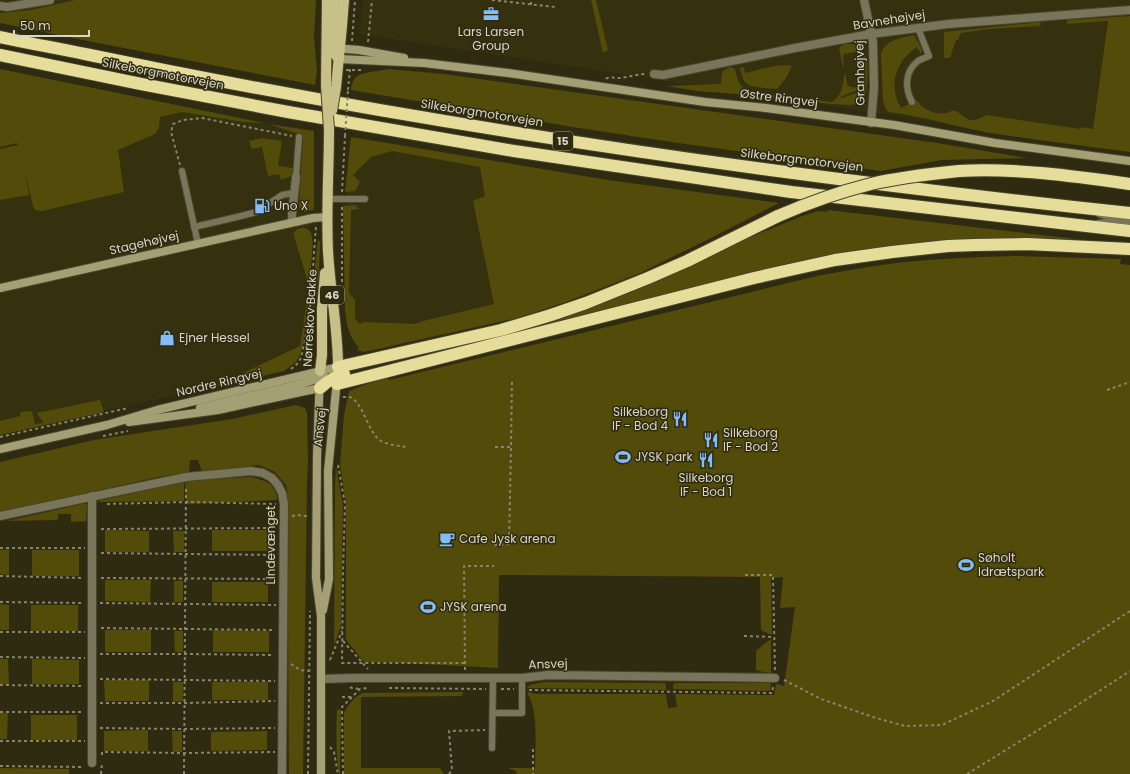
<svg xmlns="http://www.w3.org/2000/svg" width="1130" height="774" viewBox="0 0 1130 774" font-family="Poppins,sans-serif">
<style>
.built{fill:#35310e}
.green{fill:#534b0a}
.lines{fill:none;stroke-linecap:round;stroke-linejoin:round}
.lane-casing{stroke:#4a462e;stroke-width:8}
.street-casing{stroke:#4a462e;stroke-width:10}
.secondary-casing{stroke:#4a462e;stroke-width:10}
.primary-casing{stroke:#4a462e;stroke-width:12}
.highway-casing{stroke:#4a462e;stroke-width:14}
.path{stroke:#86836f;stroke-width:2;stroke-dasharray:3 3;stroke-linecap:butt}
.lane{stroke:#78755b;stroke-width:6}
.street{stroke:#78755b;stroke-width:8}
.secondary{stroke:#a49f74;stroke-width:8}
.primary{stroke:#c7c088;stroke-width:10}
.highway{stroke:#e6dd9a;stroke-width:12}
.primary-bridge-casing{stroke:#4a462e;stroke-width:12;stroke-linecap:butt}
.highway-bridge-casing{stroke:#4a462e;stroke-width:14;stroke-linecap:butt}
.path-bridge{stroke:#86836f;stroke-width:2;stroke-dasharray:3 3;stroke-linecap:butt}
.primary-bridge{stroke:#c7c088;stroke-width:10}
.highway-bridge{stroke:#e6dd9a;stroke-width:12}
.labels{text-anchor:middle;stroke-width:3;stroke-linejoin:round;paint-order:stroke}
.shield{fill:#2f2b11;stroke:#a5a390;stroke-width:1}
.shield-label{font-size:11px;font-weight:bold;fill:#d8d6c7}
.street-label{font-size:12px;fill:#d8d6c7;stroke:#2f2b11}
.poi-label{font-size:12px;fill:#d8d6c7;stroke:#2f2b11;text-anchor:start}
</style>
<rect width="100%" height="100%" fill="#2f2b11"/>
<!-- built -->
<g class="built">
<path d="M0 0H102L0 18Z"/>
<path d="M363 0H1130V152L360 34Z"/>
<path d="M0 70 311 133 308 273 301 349 239 381 0 434Z"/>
<path d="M351 137 608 180 621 276 365 349 345 293 348 151Z"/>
</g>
<!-- green -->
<g class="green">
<path d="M75 0H316L314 38 317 71 315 85 93 42 0 23V13L31 10Z"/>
<path d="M591 0H596L608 50 603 53Z"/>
<path d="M1130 16V152C1083 146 1037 140 990 133 956 127 923 116 888 112L885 107 883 101 881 54C886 39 901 38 914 35L922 49 921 54 917 47C895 62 888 85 901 108L916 100C924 109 933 115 946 113 950 112 952 110 955 111 960 112 962 116 966 118 973 123 979 119 986 115L1081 129V127L1093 129 1108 21 1067 24V21L1069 20Z"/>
<path d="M1039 22 1041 23 1040 26 989 29 961 33 958 40H956L950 58H944V32Z"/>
<path d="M844 44C874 40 868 79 865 98L859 103 852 105 831 104 750 95 697 91 666 86 721 84C722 75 720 71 730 67L735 69C738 84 740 88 755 93L832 102C842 95 843 86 844 75L846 74 847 85 851 87 859 88 858 90 840 97 842 98 856 93 865 86 864 53 861 51 844 54 843 58 844 67H843L839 48Z"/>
<path d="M742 66 744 68 745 73C759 70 779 63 792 66L786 78 777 89C769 88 749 88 745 82 742 78 742 73 740 69Z"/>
<path d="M0 69 265 123 243 122 182 112 160 117 159 128 155 134 118 150 124 192 42 211 35 210 33 206 25 172 29 195 0 200V149L18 145 17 143 0 147Z"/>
<path d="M389 69 444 74 937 143 1027 158 942 160 881 171 678 143 579 128 351 90C351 86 352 82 355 78 360 72 381 71 389 69Z"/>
<path d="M269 124 314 131V208L313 210 305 212 300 209 299 206 303 138 301 135Z"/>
<path d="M351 137 608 180 779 203 711 238 640 273 566 302 517 318 364 352 357 350 359 348C348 335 347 326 345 310L343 206 355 205 359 209 351 210 349 293 355 300V319L360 324 363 322 415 324 427 320 494 304 473 201 485 196 480 167 392 151 371 157 353 175 360 182 355 191 345 192Z"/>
<path d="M262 138 282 141 278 166 293 168 292 176 281 180 279 174 268 176 262 147 252 149 249 141Z"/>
<path d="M828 210 1076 239H978L911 247 516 336 515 332 605 300 719 250 802 216 818 211 827 212Z"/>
<path d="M303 228C307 229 309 229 311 233 315 242 310 273 309 284H310L303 345 300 355 296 362 284 371 215 387 222 383 300 346 309 285 293 233 298 229Z"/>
<path d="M318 239 320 242 319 276 313 310 315 267Z"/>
<path d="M1015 256 1121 259 1120 264 1130 265V774H517L516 771 508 768H535C535 747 539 710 527 693L529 692 536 694H666L668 708 677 707 675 694 774 695 776 684 784 686 795 607 780 608 783 577 771 578 772 635 761 630 760 577 499 575 498 668 386 662H364L347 641 346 638V503L340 465 344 415 349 391 388 376 389 380 817 276C839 272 860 268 881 265 925 259 970 257 1015 256Z"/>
<path d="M100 400 104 412 0 435V421L20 416 21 412 32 411 35 424 44 423 38 415 37 413Z"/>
<path d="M296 405 305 408 307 413 308 461 307 484 303 774H289L287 490 286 485 275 472 259 465 202 472 198 460H190L189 472 163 476 0 512V462L94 440 232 419Z"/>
<path d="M336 466 343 506 342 562 341 626 334 646 335 483Z"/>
<path d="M251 477C266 480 276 484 277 500L186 504 185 480Z"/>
<path d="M184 482V501L98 502 101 500Z"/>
<path d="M82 504H86L87 506 86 521 71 522V514H58V520L7 521Z"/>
<path d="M105 530 149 531V552H105Z"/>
<rect x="212" y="530" width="56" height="21"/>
<path d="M173 531H184V552H174Z"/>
<path d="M9 549V575L0 574V550Z"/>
<rect x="32" y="550" width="47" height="26"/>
<path d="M105 580H151L150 602 105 601Z"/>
<rect x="174" y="581" width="9" height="21"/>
<rect x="212" y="582" width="56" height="20"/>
<path d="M0 604 9 605V630H0Z"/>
<rect x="31" y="605" width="47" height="26"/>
<rect x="105" y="630" width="46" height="22"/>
<path d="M213 630 269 631V652H213Z"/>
<path d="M174 631H183V652H175Z"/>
<path d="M771 640V674L756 670V651L768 641Z"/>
<path d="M0 659H8L9 684H0Z"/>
<path d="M32 659 79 660V684H32Z"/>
<path d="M104 680H149V701H105Z"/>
<path d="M173 682H183V701L173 702Z"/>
<rect x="212" y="682" width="56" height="18"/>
<path d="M543 682 664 683 666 684V690L527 688 530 685Z"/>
<path d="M675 683H771L770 691 673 689V685Z"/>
<path d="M463 692 462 696 361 697V768H440L444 774H344V713C348 705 355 696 363 693Z"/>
<path d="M341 709 340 774H339C336 752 336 731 337 710Z"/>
<path d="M0 713H8L7 739H0Z"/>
<rect x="31" y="715" width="46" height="25"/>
<path d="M148 730V751H104V731Z"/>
<path d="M172 731H182V752H173Z"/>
<path d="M267 731V750L211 751V732Z"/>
<path d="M0 768 69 769V774H0Z"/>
</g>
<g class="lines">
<defs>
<g id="lane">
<path d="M912 102C905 89 904 72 918 61 921 59 925 58 929 56L918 28"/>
<path d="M182 171 198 244"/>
<path d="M296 177 299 137"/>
<path d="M328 199H365"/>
<path d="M1099 214 1130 225"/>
<path d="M1098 223 1130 219"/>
<path d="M194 227 237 217 260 211 270 203 282 195 294 193"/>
<path d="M493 713H522V678"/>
<path d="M492 748 493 677"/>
</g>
<g id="street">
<path d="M864 0 873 42 874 88 871 123"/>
<path d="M0 6 7 7 50 0"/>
<path d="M654 74 663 75 795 48 871 34 910 29 948 24 1130 10"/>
<path d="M292 222V214L296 177"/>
<path d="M92 496V763"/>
<path d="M0 516 186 477 251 471 263 473 272 478 278 485 282 493 284 504 282 774"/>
<path d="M322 679 353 678H522L548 675 775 678"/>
</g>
<g id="secondary">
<path d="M334 48 359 50 404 58"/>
<path d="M339 59 424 63 508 73 705 102 766 108 894 125 995 143 1130 161"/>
<path d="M0 288 313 218 328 217"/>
<path d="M320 371 317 457 316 578 321 616V774"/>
<path d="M200 408 301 384 320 378 324 376"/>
<path d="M129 422 218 410 324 387"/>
<path d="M0 449 107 425 157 410 338 367"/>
<path d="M323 610 329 579 328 471 337 380"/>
</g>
<g id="primary">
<path d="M334 0 333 48C334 53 335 56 339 59"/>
<path d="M326 85 327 0"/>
<path d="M336 87 342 26 344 0"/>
<path d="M329 129C329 170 326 211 328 251 330 290 338 328 338 367"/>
<path d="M320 371 322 355V309L325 273"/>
</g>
<g id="highway">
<path d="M0 37C28 43 56 48 85 54 430 126 779 176 1130 213"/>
<path d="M0 55 141 84 288 112 514 151 791 192 1130 231"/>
<path d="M959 171C1017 168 1073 176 1130 184"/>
<path d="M338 367 501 330 551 315 586 303 648 278 687 261 778 216"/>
<path d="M337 384 369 376 754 278 835 260 892 252 948 246 975 245 1027 244 1130 249"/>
<path d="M320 388C328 381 335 376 344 374"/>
</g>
</defs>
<!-- lane casing -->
<use href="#lane" class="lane-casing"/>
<!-- street casing -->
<use href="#street" class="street-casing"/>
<!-- secondary casing -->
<use href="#secondary" class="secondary-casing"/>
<!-- primary casing -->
<use href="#primary" class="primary-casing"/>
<!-- highway casing -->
<use href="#highway" class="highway-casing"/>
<!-- path -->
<g class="path">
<path d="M492 0 555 7"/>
<path d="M531 5V0"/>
<path d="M352 41 355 0"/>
<path d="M368 42 372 0"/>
<path d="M346 70H364"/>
<path d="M606 79 607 78C612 77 616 78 620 78 629 77 638 74 647 74"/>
<path d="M348 90 350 69"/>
<path d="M180 165 171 132 173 124 183 120 202 118 292 136"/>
<path d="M342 192 345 136"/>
<path d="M342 207V284"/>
<path d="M291 369 297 364 301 358 305 340 310 308 316 226"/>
<path d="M1107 390 1130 382"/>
<path d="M343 397C346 397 348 397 350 397 363 402 368 433 381 441 389 445 399 446 408 447"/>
<path d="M103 436 128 431"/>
<path d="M0 437 128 408"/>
<path d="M495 447H511L512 380"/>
<path d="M338 465 345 504 343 572 342 663H466"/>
<path d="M107 504 187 502 276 504"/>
<path d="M292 516 297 515 307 516"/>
<path d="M101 529 276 528"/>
<path d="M494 545 509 544 511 447"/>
<path d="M0 548H85"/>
<path d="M101 553 276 555"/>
<path d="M745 575H773L775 671"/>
<path d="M0 576 84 578"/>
<path d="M101 578 276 579"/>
<path d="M0 602 84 603"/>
<path d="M100 603 276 605"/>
<path d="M101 628 274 630"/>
<path d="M0 632H85"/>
<path d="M744 636 774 637"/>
<path d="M343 641 368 669"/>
<path d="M100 654H185L274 655"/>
<path d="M0 657 85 658"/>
<path d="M330 660 342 631"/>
<path d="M291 664 300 670 310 671"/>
<path d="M465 670 464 566H494"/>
<path d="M100 679 275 681"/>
<path d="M784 680 821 699 876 718 905 726 942 725 993 701 1130 611"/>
<path d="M0 685 84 686"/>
<path d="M350 687 352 688 359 689"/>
<path d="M389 688 486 689"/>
<path d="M501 689H514"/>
<path d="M529 690 772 693 773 687"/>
<path d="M342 697H352"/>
<path d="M100 703H185L275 701"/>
<path d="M0 712H84"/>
<path d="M100 728 184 729 275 728"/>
<path d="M0 741H85"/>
<path d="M330 747 334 752 338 774"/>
<path d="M533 749V774"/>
<path d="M102 755V752L184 753 275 752"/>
<path d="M0 766 84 767"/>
<path d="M101 774 102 763"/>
<path d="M184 774 186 486"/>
<path d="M308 774 310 611"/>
<path d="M343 774 342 707 360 689 369 688"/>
<path d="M449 774 452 770 449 731 485 730"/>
<path d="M967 774 1056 719 1130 671"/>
</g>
<!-- lane -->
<use href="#lane" class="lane"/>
<!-- street -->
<use href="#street" class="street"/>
<!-- secondary -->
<use href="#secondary" class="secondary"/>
<!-- primary -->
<use href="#primary" class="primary"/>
<!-- highway -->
<use href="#highway" class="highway"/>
<defs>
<g id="primary-bridge">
<path d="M326 85 329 129"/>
<path d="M332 111 336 87"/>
</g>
<path id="highway-bridge" d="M778 216C808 203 839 192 871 184 900 177 929 174 959 171"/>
</defs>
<!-- primary-bridge casing -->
<use href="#primary-bridge" class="primary-bridge-casing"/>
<!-- highway-bridge casing -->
<use href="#highway-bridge" class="highway-bridge-casing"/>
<!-- path-bridge -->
<path class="path-bridge" d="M345 136 348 90"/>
<!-- primary-bridge -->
<use href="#primary-bridge" class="primary-bridge"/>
<!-- highway-bridge -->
<use href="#highway-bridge" class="highway-bridge"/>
</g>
<!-- icons -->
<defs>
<symbol id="office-bare" viewBox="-9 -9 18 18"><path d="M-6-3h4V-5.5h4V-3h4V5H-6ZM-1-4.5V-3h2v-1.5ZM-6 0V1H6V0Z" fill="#83bcfb" stroke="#2f2b11" stroke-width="2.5" paint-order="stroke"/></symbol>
<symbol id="fuel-bare" viewBox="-9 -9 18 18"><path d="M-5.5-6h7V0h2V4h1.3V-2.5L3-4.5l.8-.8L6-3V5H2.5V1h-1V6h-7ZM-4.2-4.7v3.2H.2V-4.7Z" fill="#83bcfb" stroke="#2f2b11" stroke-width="2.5" paint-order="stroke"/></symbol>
<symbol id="shop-bare" viewBox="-9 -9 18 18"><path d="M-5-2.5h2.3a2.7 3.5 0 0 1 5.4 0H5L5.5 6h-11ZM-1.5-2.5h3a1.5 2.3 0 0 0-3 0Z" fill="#83bcfb" stroke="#2f2b11" stroke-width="2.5" paint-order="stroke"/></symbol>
<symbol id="restaurant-bare" viewBox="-9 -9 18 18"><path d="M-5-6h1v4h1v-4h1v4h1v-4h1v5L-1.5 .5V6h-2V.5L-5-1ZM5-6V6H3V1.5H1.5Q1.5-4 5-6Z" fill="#83bcfb" stroke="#2f2b11" stroke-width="2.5" paint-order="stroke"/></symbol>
<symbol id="stadium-bare" viewBox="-9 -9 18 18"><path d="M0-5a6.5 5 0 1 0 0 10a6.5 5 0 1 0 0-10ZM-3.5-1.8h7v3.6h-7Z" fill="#83bcfb" stroke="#2f2b11" stroke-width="2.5" paint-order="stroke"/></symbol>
<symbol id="cafe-bare" viewBox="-9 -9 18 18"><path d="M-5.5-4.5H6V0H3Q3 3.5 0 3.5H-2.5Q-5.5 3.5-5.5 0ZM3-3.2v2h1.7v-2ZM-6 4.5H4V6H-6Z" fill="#83bcfb" stroke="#2f2b11" stroke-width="2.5" paint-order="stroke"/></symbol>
</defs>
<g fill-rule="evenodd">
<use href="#office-bare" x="480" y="3" width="22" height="22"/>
<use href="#fuel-bare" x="251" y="195" width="22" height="22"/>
<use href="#shop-bare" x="156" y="327" width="22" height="22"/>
<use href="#restaurant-bare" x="669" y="408" width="22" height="22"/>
<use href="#restaurant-bare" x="700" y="429" width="22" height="22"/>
<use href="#stadium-bare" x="612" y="446" width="22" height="22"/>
<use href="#restaurant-bare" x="695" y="449" width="22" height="22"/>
<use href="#cafe-bare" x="436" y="528" width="22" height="22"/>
<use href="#stadium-bare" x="955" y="554" width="22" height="22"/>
<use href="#stadium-bare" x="417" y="596" width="22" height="22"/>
</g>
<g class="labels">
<!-- shield labels -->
<g class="shield">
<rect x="553" y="132" width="20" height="18" rx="3"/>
<rect x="320" y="286" width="24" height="18" rx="3"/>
</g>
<g class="shield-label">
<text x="563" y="145">15</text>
<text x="332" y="299">46</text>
</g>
<!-- street labels -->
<g class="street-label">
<text transform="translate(889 20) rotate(-9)" y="4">Bavnehøjvej</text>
<text transform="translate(860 73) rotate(-91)" y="4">Granhøjvej</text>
<text transform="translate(163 74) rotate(11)" y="4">Silkeborgmotorvejen</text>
<text transform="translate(779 98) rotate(7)" y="4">Østre Ringvej</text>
<text transform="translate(482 113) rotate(9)" y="4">Silkeborgmotorvejen</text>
<text transform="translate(802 160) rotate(7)" y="4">Silkeborgmotorvejen</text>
<text transform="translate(144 243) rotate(-13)" y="4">Stagehøjvej</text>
<text transform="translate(310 318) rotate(-87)" y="4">Nørreskov Bakke</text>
<text transform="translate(219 383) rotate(-13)" y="4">Nordre Ringvej</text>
<text transform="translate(320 427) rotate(-84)" y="4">Ansvej</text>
<text transform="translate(271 545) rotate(-90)" y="4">Lindevænget</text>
<text transform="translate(548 664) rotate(-2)" y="4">Ansvej</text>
</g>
<!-- poi labels -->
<g class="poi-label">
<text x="491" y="36" text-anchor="middle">Lars Larsen<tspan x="491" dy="14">Group</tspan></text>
<text x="274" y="210">Uno X</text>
<text x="179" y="342">Ejner Hessel</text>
<text x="668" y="416" text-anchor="end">Silkeborg<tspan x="668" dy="14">IF - Bod 4</tspan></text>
<text x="723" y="437">Silkeborg<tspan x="723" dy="14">IF - Bod 2</tspan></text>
<text x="635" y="461">JYSK park</text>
<text x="706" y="482" text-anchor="middle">Silkeborg<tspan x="706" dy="14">IF - Bod 1</tspan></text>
<text x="459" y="543">Cafe Jysk arena</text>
<text x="978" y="562">Søholt<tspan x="978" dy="14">Idrætspark</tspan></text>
<text x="440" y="611">JYSK arena</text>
</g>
</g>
<!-- scale -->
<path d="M14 30v6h75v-6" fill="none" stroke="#d8d6c7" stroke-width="2"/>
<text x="20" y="30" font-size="12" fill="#d8d6c7" stroke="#2f2b11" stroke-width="3" paint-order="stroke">50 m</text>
</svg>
